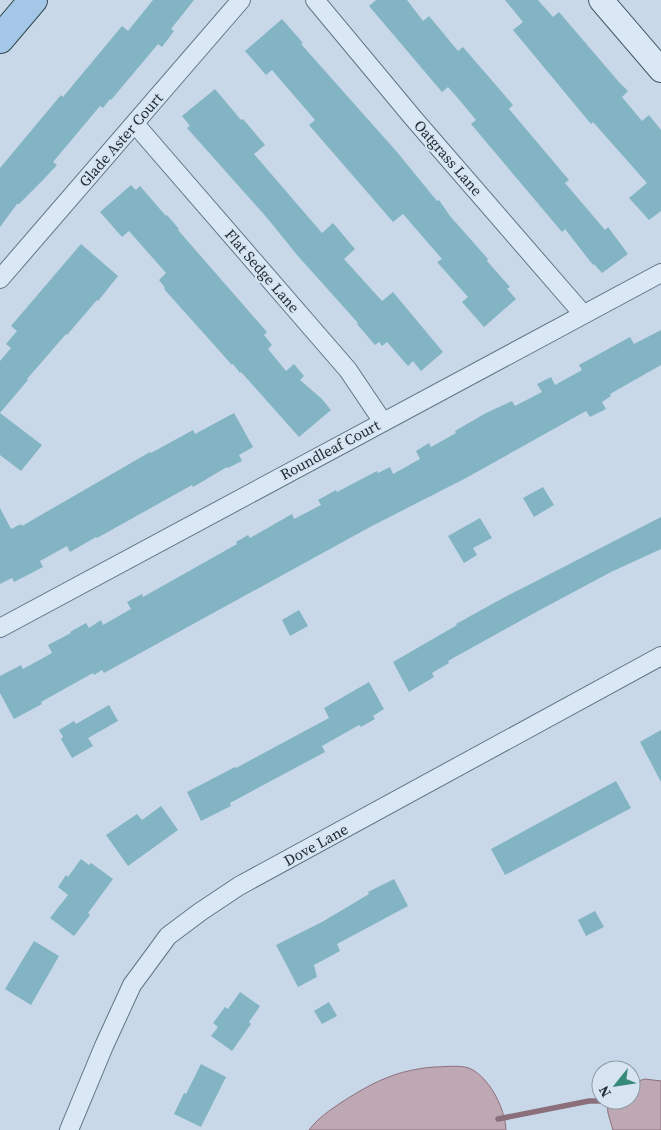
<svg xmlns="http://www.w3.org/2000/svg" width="661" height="1130" viewBox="0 0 661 1130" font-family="'Source Serif 4',serif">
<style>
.water{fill:#bda8b3;stroke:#8b707c}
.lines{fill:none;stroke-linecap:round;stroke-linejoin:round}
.stream{stroke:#8b707c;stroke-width:5.5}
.building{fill:#82b4c3}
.street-casing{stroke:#5f7783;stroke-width:20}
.secondary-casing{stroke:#425a65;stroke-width:26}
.primary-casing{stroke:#324951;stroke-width:30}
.street{stroke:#dae7f5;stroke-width:18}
.secondary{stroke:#dae7f5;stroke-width:24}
.primary{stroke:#a4c6e7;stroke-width:28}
.labels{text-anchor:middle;stroke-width:4;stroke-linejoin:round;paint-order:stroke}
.street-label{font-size:15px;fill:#212f35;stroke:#d6e3f1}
</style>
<rect width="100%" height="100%" fill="#c8d8e9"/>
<!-- water -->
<g class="water">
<path d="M434 1067C445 1067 464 1064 473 1070 491 1081 505 1109 506 1130H309C318 1118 330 1110 342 1102 373 1082 397 1070 434 1067Z"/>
<path d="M645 1079 661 1081V1130H613L608 1113 607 1101 631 1100V1083Z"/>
</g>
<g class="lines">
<!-- stream -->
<path class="stream" d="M498 1119 589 1101H607L614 1104"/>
</g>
<!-- building -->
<g class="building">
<path d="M153 0H194L171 29 174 31 162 47 158 44 111 100 110 99 103 108 100 106 53 162 57 165 43 180 19 204H17L0 227V168L61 95 63 97 122 26 128 31Z"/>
<path d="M376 0H407L423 21 429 16 458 51 463 47 513 105 509 109 569 180 565 183 605 230 608 227 628 254 602 273 594 264 593 265 565 229 562 232 471 124 476 120 456 96 448 87 442 92 369 6Z"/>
<path d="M505 0H538L553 17 559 12 618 81 628 91 622 97 642 121 649 115 661 130V211L649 220 629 198 647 183 593 122 591 124 513 30 523 22Z"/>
<path d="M282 19 303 43 301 44 397 152 437 201 439 200 450 216 488 259 487 261 510 287 507 289 516 299 484 327 462 302 468 297 437 262 442 259 403 214 393 222 309 125 315 120 272 70 266 75 245 51Z"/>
<path d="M215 89 241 120 243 119 265 145 254 154 322 233 333 223 355 249 344 259 382 301 393 292 443 352 421 371 413 361 408 366 387 342 382 346 379 342 375 345 357 324 358 323 297 255 268 219 187 128 190 126 182 116Z"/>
<path d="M131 185 136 190 140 186 166 216 167 215 179 229 178 230 267 332 264 335 272 345 268 349 286 371 294 364 304 376 300 380 322 399 331 410 299 437 241 372 240 373 233 364 232 365 164 289 165 288 159 280 166 273 129 231 122 237 100 212Z"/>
<path d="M81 244 118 276 98 301 97 300 67 335 66 334 27 379 28 380 0 413 42 445 21 471 0 455V361L11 348 6 344 17 331 11 326Z"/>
<path d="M661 330V365L610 394 611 396 602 402 606 409 590 417 586 411 466 478 370 527 104 673 102 670 94 675 93 673 41 702 42 704 14 719 0 693V676L21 665 23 669 52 653 48 645 71 633 70 632 86 623 89 628 101 620 103 625 131 609 127 602 142 594 143 597 237 544 236 542 248 535 250 538 292 514 294 519 321 505 318 500 336 490 337 492 377 471 378 473 390 467 393 474 420 459 416 451 429 443 431 447 456 433 455 431 486 413 512 401 515 406 542 392 537 384 551 377 555 385 582 370 579 365 630 337 634 344Z"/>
<path d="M234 413 253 447 239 455 242 461 228 468 227 467 193 487 192 485 97 538 96 537 70 552 67 546 40 561 43 567 14 582 12 578 0 584V508L11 529 21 524 22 526 150 452 151 453 193 430 195 434Z"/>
<path d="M543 487 554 505 534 517 523 498Z"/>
<path d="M661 517V549L611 572 538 611 448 661 449 663 432 673 434 677 409 692 393 662 457 625 456 624 503 598Z"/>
<path d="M480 518 492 538 473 548 477 555 464 563 448 536Z"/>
<path d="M299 610 308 626 290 636 282 620Z"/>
<path d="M369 682 384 709 373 716 375 719 361 727 359 725 322 746 325 752 230 803 231 806 201 821 187 792 235 767 236 768 329 718 324 708Z"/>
<path d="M109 705 118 721 88 738 93 746 72 758 61 739 63 737 59 730 74 721 76 724Z"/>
<path d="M661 730V782L640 742Z"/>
<path d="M616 781 631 808 505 875 491 849Z"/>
<path d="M161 806 178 830 128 866 106 835 137 814 142 820Z"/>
<path d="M81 859 89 865 91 863 113 879 88 913 90 915 74 936 50 918 68 895 58 887 66 875 68 877Z"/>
<path d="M394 879 408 906 337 944 340 951 314 965 317 977 298 987 276 945 322 922 369 894 368 892Z"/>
<path d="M595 911 604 927 586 936 578 920Z"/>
<path d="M34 941 59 956 31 1005 5 989Z"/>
<path d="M240 992 260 1006 249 1022 251 1024 232 1051 211 1036 218 1027 213 1023 225 1007 228 1009Z"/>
<path d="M329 1002 337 1016 322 1024 314 1011Z"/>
<path d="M201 1064 226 1077 201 1127 174 1114 184 1093 186 1094Z"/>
</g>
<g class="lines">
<defs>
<g id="street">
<path d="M315 0 414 119 583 314"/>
<path d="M135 124 348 370 383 422"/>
<path d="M0 279 241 0"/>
<path d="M0 628 661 273"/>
<path d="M69 1130 104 1046 132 985 168 936 200 912 239 886 661 656"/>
</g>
<path id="secondary" d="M601 0 661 70"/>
<path id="primary" d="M0 39 33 0"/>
</defs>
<!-- street casing -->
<use href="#street" class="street-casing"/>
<!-- secondary casing -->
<use href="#secondary" class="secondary-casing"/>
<!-- primary casing -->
<use href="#primary" class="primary-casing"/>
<!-- street -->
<use href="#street" class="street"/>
<!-- secondary -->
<use href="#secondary" class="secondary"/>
<!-- primary -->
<use href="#primary" class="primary"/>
</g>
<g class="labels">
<!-- street labels -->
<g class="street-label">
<text transform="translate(121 140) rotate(-49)" y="5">Glade Aster Court</text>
<text transform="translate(448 158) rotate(49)" y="5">Oatgrass Lane</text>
<text transform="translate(262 271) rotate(49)" y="5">Flat Sedge Lane</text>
<text transform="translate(330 450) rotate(-28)" y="5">Roundleaf Court</text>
<text transform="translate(316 845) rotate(-29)" y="5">Dove Lane</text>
</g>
</g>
<!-- north arrow -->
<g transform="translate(616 1085) rotate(240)"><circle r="24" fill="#d6e3f1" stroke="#8e9ba6"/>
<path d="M0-4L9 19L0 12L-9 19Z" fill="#368a79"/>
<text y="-8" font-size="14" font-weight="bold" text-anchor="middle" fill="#212f35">N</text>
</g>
</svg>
